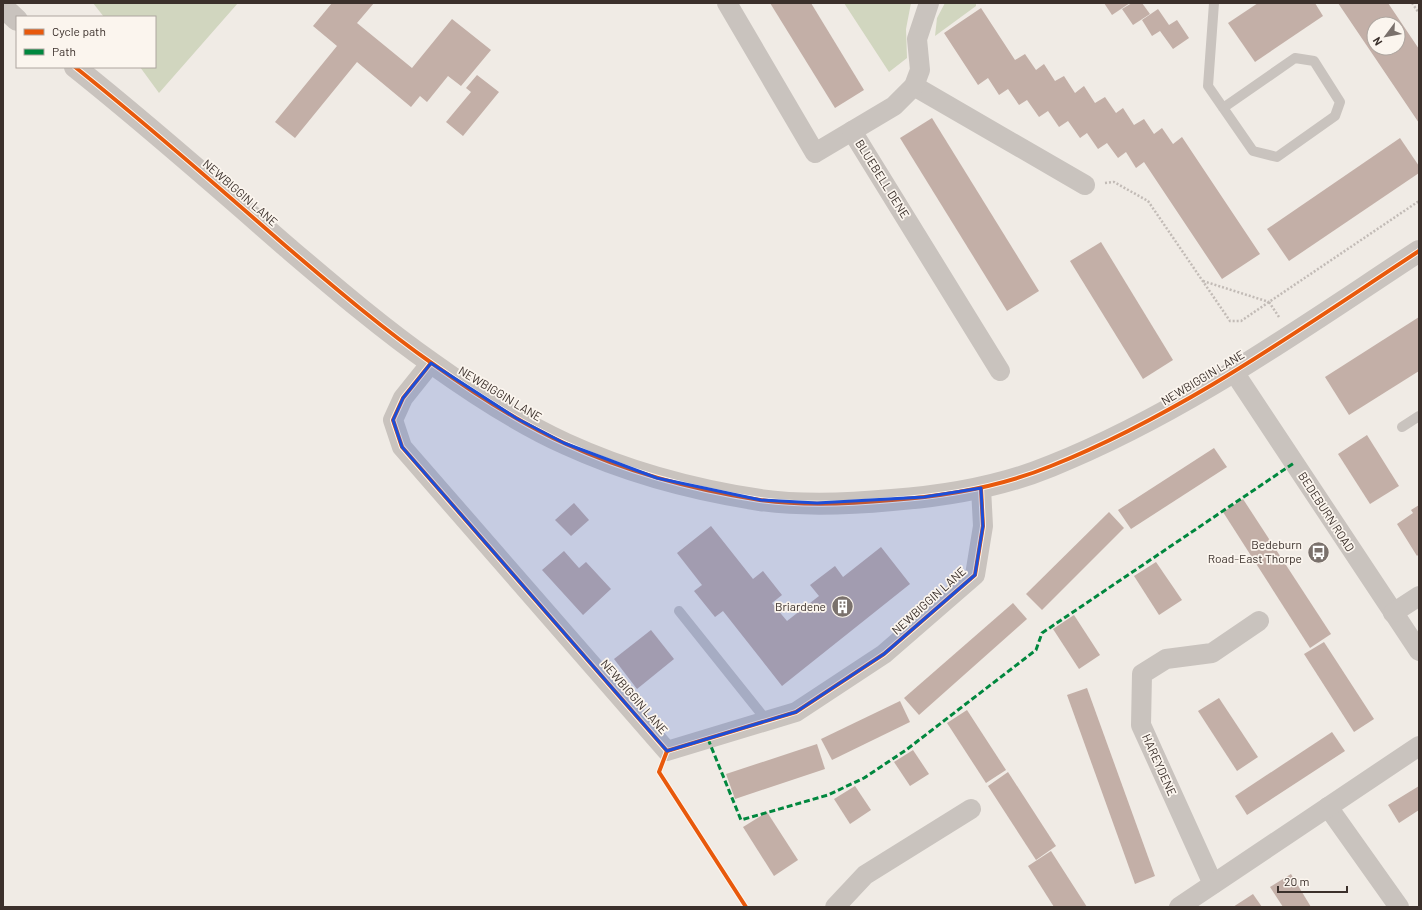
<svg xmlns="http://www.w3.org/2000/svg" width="1422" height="910" viewBox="0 0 1422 910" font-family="Barlow,sans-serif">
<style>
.green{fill:#d1d6bf}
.building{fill:#c3afa7;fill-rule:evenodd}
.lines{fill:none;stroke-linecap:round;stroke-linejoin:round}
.path{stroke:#c2bbb6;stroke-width:2.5;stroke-dasharray:2 2;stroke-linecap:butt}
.service{stroke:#c9c3be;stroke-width:10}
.minor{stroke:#c9c3be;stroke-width:20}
.tertiary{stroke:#c9c3be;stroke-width:22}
.quiet{stroke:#00873e;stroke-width:3;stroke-dasharray:6 3;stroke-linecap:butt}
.cycleway-casing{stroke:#fbf5ee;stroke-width:6}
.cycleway{stroke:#e8590c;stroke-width:4}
.marked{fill:#1d4ed8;fill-opacity:0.2;stroke:#1d4ed8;stroke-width:3;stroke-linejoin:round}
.labels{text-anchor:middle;stroke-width:3.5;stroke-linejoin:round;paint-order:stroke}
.street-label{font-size:12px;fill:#3b302b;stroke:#fbf5ee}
.poi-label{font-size:12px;fill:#3b302b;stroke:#fbf5ee;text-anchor:end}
</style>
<rect width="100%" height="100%" fill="#f0ebe5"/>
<!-- green -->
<g class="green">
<path d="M93 3H238L159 93 140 67H155V17H104Z"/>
<path d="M844 3H911L906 29 907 58 889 72Z"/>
<path d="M945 3H976V6L935 36 937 18Z"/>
</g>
<!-- building -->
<g class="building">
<path d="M332 3H374L357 23 412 68 452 19 491 50 461 86 448 76 427 102 420 96 411 107 357 62 295 138 275 122 337 46 313 26Z"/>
<path d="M770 3H811L864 90 835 108Z"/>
<path d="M1104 3H1130L1112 15Z"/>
<path d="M1132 3H1142L1150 14 1133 25 1122 9Z"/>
<path d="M1258 3H1315L1323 16 1255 62 1228 23Z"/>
<path d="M1338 3H1388L1419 49V123ZM1374 24H1398V48H1374Z"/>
<path d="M981 8 1015 60 1025 54 1036 70 1044 64 1055 81 1064 76 1075 93 1084 86 1095 103 1105 97 1116 113 1123 108 1134 125 1144 119 1154 134 1162 128 1173 144 1182 137 1260 254 1222 279 1144 162 1136 168 1126 152 1118 158 1107 143 1098 149 1087 133 1080 138 1068 121 1059 127 1048 111 1039 117 1027 100 1019 105 1008 89 999 95 988 78 978 85 944 33Z"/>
<path d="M1158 9 1169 25 1177 20 1189 38 1173 49 1160 31 1152 36 1142 20Z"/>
<path d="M477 75 499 92 463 136 446 122 471 92 466 88Z"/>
<path d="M932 118 1039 291 1007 311 900 138Z"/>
<path d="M1400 138 1419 166V173L1289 261 1267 229Z"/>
<path d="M1101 242 1173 360 1143 379 1070 261Z"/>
<path d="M1419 317V371L1349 415 1325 377Z"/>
<path d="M1367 435 1399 486 1370 504 1338 454Z"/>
<path d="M1214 448 1227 467 1131 529 1118 510Z"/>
<path d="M1243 499 1331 634 1310 648 1223 512Z"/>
<path d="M574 503 589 520 571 536 555 520Z"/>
<path d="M1419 505V554L1417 556 1397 524 1413 513 1411 510Z"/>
<path d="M1109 512 1124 528 1042 610 1026 594Z"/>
<path d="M711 526 753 579 763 571 782 595 772 603 787 621 819 596 810 585 835 566 843 577 881 547 910 584 782 686 723 611 715 617 694 591 702 585 677 553Z"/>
<path d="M564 551 579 568 586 562 611 589 583 615 542 570Z"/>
<path d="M1156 562 1182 600 1159 615 1134 576Z"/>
<path d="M1013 603 1027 619 919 715 904 698Z"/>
<path d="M1074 615 1100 655 1079 669 1053 629Z"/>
<path d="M651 630 674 659 637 689 614 659Z"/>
<path d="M1324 642 1374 719 1354 732 1304 654Z"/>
<path d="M1087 688 1155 876 1135 884 1067 695Z"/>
<path d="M1219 698 1258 757 1237 771 1198 711Z"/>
<path d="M900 701 910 722 832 760 821 739Z"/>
<path d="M967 710 1006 770 986 783 947 723Z"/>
<path d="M1332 732 1345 751 1247 815 1235 796Z"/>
<path d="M817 744 825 769 735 799 726 774Z"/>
<path d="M913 750 929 774 910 786 894 762Z"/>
<path d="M1008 772 1056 846 1036 860 988 786Z"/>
<path d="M855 786 871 810 850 824 834 799Z"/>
<path d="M1419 786V810L1399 823 1388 805Z"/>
<path d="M767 812 798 860 774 876 743 827Z"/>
<path d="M1051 851 1087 907H1054L1028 866Z"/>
<path d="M1291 874 1311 907H1283L1270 887Z"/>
<path d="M1253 894 1262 907H1233Z"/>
</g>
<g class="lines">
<!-- path -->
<g class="path">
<path d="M1412 3 1419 13"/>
<path d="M1105 183 1114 182 1148 201 1230 321H1241L1269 302"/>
<path d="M1203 281 1269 302"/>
<path d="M1279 317 1269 302 1419 201"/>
</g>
<!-- service -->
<g class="service">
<path d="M1214 3 1208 86 1253 151 1277 157 1335 116 1340 102 1314 61 1295 58 1223 108"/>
<path d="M1402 427 1419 416"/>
<path d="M679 611 767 721"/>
</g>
<!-- minor -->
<g class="minor">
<path d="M727 3 815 153 852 131 1000 371"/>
<path d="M914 86 1085 185"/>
<path d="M852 131 894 106 914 86 920 70 917 39 929 3"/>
<path d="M431 363 403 398 393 420 402 447 667 751 796 712 884 654 975 575 983 526 981 488"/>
<path d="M1234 372 1419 651"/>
<path d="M1393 613 1419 596"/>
<path d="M1328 807 1399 907"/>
<path d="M1213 884 1141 725 1142 674 1166 659 1212 653 1259 621"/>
<path d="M835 907 865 875 971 809"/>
<path d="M1179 907 1419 746"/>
</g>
<!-- tertiary -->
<g class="tertiary">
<path d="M3 7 17 20"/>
<path d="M75 67C148 125 218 187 288 248 335 288 383 329 433 364 475 394 519 423 566 444 627 472 694 490 760 500 803 506 849 504 892 500 946 496 1000 487 1051 466 1183 413 1300 329 1419 251"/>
</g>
<!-- quiet -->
<path class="quiet" d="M708 739 741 820 828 795 864 778 906 750 1036 650 1042 633 1294 463"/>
<defs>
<g id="cycleway">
<path d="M75 67C148 125 218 187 288 248 335 288 383 329 433 364 475 394 519 423 566 444 627 472 694 490 760 500 803 506 849 504 892 500 946 496 1000 487 1051 466 1183 413 1300 329 1419 251"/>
<path d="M431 363 403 398 393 420 402 447 667 751 796 712 884 654 975 575 983 526 981 488"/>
<path d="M667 751 659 772 746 907"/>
</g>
</defs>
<!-- cycleway casing -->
<use href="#cycleway" class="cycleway-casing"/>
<!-- cycleway -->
<use href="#cycleway" class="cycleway"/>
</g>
<!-- marked area -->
<path class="marked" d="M431 363 516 418 564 443 657 478 761 500 817 503 924 497 981 488 983 526 975 575 884 654 796 712 667 751 402 447 393 420 403 398Z"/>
<!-- icons -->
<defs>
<symbol id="bus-disc" viewBox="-11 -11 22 22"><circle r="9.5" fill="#7a716c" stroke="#fbf5ee"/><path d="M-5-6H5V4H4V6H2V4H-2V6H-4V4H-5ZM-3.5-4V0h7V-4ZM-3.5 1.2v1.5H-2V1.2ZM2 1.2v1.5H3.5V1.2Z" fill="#fff"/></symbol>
<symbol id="building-disc" viewBox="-11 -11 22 22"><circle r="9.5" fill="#7a716c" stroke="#fbf5ee"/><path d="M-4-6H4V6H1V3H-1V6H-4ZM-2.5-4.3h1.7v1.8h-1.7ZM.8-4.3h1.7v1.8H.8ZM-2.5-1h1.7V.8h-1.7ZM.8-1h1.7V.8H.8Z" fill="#fff"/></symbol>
</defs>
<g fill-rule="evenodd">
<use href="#bus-disc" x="1306" y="540" width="25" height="25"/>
<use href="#building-disc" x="830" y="594" width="25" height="25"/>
</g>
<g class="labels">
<!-- street labels -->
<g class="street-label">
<text transform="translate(882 179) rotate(58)" y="4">BLUEBELL DENE</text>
<text transform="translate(240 193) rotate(41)" y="4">NEWBIGGIN LANE</text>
<text transform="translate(1203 378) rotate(-31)" y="4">NEWBIGGIN LANE</text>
<text transform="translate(500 394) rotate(31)" y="4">NEWBIGGIN LANE</text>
<text transform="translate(1326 512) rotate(57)" y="4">BEDEBURN ROAD</text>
<text transform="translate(929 601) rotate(-42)" y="4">NEWBIGGIN LANE</text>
<text transform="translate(634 697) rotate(49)" y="4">NEWBIGGIN LANE</text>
<text transform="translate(1159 765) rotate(66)" y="4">HAREYDENE</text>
</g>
<!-- poi labels -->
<g class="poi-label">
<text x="1302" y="549">Bedeburn<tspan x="1302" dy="14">Road-East Thorpe</tspan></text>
<text x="826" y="611">Briardene</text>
</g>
</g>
<!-- border -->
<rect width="1422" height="910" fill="none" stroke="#3b302b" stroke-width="8"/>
<!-- legend -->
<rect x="16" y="16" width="140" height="52" fill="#fbf5ee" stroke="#aea6a0"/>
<rect x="24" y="29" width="20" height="6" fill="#e8590c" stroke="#aea6a0"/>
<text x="52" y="36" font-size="12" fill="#3b302b">Cycle path</text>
<rect x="24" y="49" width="20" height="6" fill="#00873e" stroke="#aea6a0"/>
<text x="52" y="56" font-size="12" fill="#3b302b">Path</text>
<!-- north arrow -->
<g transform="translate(1386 36) rotate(238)"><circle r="19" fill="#fbf5ee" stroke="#aea6a0"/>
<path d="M0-3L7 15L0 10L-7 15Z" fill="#7a716c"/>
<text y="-6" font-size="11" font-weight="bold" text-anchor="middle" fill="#3b302b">N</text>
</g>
<!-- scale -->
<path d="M1278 886v6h69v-6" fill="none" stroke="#3b302b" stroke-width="2"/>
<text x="1284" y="886" font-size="12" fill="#3b302b" stroke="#fbf5ee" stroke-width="3" paint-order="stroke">20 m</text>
</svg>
